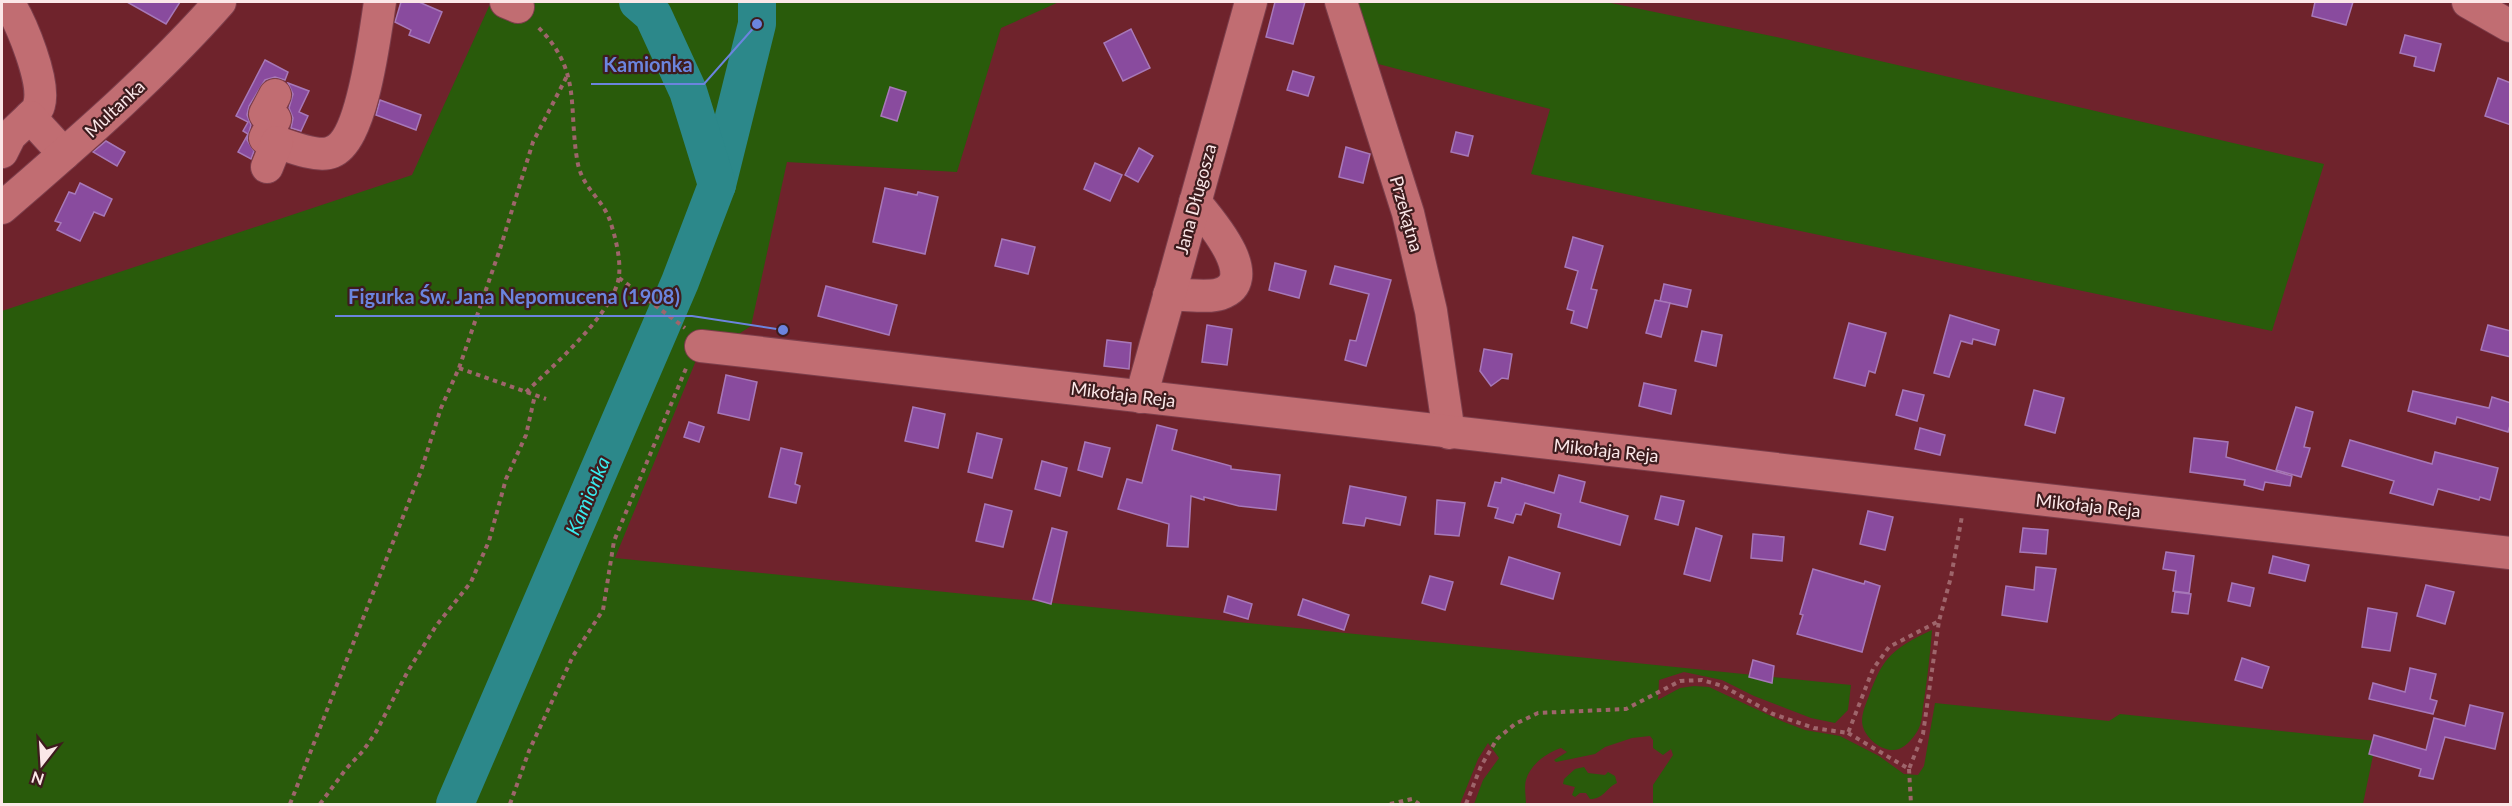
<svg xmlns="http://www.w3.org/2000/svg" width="2512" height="806" viewBox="0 0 2512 806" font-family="Lato,sans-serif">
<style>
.green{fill:#295b0b}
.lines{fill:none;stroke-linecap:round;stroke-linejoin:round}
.river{stroke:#2c888a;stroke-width:38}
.building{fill:#894b9e;stroke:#a778b8;stroke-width:1.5}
.minor-casing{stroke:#7c3e4b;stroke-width:34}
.path{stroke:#9e656b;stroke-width:4;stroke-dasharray:4.5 4.5;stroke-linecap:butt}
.minor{stroke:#c16d72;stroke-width:32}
.labels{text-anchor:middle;stroke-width:4.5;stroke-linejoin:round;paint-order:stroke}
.street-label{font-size:18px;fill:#fbe7e8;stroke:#3e1c1e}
.water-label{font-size:20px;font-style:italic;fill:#39ebef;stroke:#3e1c1e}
.leader{fill:none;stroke:#6b84de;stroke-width:2}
.callout-dot{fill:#6b84de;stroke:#3e1c1e;stroke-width:2}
.callout-label{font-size:20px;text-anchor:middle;font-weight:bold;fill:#6b84de;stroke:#3e1c1e;stroke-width:4.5;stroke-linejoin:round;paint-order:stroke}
</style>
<rect width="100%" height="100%" fill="#6f232c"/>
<!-- green -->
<g class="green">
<path d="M491 2H1059L1001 28 957 172 787 162 751 326 734 337 706 336 615 558 1851 685 1848 710 1835 723 1811 718 1754 696 1722 680 1684 672 1659 680 1658 700 1680 688 1694 686 1709 687 1784 722 1805 730 1840 736 1879 756 1904 774 1918 775 1924 766 1935 703 2109 721 2120 714 2376 741 2363 804H1653V785L1673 755 1671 749 1663 755 1653 748V740L1650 736 1632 738 1605 747 1595 754 1556 762 1554 760 1567 752 1561 748C1546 753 1530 765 1526 780 1524 787 1526 797 1526 804H1474L1483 780 1499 758 1488 743 1478 759 1460 804H2V311L412 175Z"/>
<path d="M1350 2H1606L1781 38 2324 164 2272 331 1531 174 1550 109 1367 61Z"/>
<path d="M1932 630C1930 656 1927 681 1923 707 1922 714 1922 723 1918 730 1914 737 1907 746 1899 749 1885 754 1867 740 1863 727 1860 717 1865 706 1869 696 1883 656 1894 648 1932 630Z"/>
<path d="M1584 767 1588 773 1605 775 1608 772 1615 776 1617 783C1606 788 1604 799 1590 799L1586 793H1580L1575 797 1572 795 1575 787 1563 784 1564 779 1575 769Z"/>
</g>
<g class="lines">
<!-- river -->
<g class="river">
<path d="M717 185 757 24V2"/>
<path d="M455 804 680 282 717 185 688 91 653 15 638 2"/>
</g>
</g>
<!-- building -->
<g class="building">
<path d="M127 2H180L166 24Z"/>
<path d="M401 2H419L442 12 429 43 409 35 411 30 395 22Z"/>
<path d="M1275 2H1305L1293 44 1266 37Z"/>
<path d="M2315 2H2353L2346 25 2312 16Z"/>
<path d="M1131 29 1150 68 1123 81 1104 43Z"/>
<path d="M2405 35 2441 44 2434 71 2414 66 2416 57 2400 53Z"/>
<path d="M265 60 288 72 285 80 275 77 265 80 249 106 247 115 251 125 247 140 254 151 251 159 238 152 248 134 243 131 248 122 236 116Z"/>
<path d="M1293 71 1314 77 1308 96 1287 90Z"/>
<path d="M2498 78 2511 83V125L2485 116Z"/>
<path d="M288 83 309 91 299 112 308 116 301 131 291 128 293 118 289 108 293 94Z"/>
<path d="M890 87 906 92 897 121 881 116Z"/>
<path d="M380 100 421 115 416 130 376 115Z"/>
<path d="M1456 132 1473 136 1468 156 1451 152Z"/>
<path d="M106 141 125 152 117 166 93 152Z"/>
<path d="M1346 147 1370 154 1363 183 1339 177Z"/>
<path d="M1139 148 1153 156 1138 182 1125 175Z"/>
<path d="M1095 163 1122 175 1110 201 1084 189Z"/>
<path d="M80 183 112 199 104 216 94 212 80 241 57 230 61 223 55 221 69 192 75 194Z"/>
<path d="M885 188 917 195 918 192 938 197 925 254 873 242Z"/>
<path d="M1573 237 1603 246 1591 289 1597 290 1587 328 1571 323 1574 311 1567 309 1578 271 1565 267Z"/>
<path d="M1002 239 1035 247 1028 274 995 266Z"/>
<path d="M1275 263 1306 271 1299 298 1269 290Z"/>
<path d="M1335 266 1391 280 1366 366 1345 360 1350 340 1356 341 1369 294 1330 284Z"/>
<path d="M1664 284 1691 290 1687 307 1660 301Z"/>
<path d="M826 286 897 305 889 335 818 316Z"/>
<path d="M1655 300 1670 303 1661 337 1646 333Z"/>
<path d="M1950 315 1999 330 1995 345 1973 339 1972 344 1961 341 1949 377 1934 373Z"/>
<path d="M1849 323 1886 333 1875 373 1869 371 1865 386 1834 378Z"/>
<path d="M1207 325 1232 329 1227 365 1202 362Z"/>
<path d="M2488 325 2511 331V357L2481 350Z"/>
<path d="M1702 331 1722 335 1716 366 1695 361Z"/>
<path d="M1107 340 1131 343 1129 369 1104 366Z"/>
<path d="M1484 349 1512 354 1508 379 1502 378 1491 386 1480 371Z"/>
<path d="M726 375 757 382 749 420 718 413Z"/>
<path d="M1644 383 1676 390 1671 414 1639 406Z"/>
<path d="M1903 390 1924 395 1917 421 1896 415Z"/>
<path d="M2034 390 2064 398 2055 433 2025 425Z"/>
<path d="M2413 391 2489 408 2492 397 2511 403V422L2508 432 2457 417 2455 424 2408 411Z"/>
<path d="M913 407 945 414 938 448 905 441Z"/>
<path d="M2296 407 2313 412 2304 447 2310 448 2301 477 2276 470Z"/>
<path d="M689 422 704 427 699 442 684 437Z"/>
<path d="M1157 425 1177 430 1172 450 1231 466V469L1280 475 1276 510 1239 506 1204 497V500L1191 496 1188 547 1167 546 1169 524 1118 509 1127 479 1142 483Z"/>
<path d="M1920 428 1945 435 1940 455 1915 449Z"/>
<path d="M977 433 1002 439 992 478 968 472Z"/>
<path d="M2194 438 2228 442 2226 457 2292 476 2290 486 2265 482 2263 490 2244 485 2245 480 2190 472Z"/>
<path d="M2350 440 2432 464 2435 452 2498 468 2490 500 2480 497 2479 500 2438 489 2433 505 2390 493 2394 481 2342 466Z"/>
<path d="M1085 442 1110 448 1102 477 1078 470Z"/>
<path d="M781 448 802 453 795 484 800 486 796 503 769 497Z"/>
<path d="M1042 461 1067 468 1060 496 1035 489Z"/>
<path d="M1559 475 1585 482 1580 502 1628 516 1620 545 1558 527 1561 514 1525 503 1521 515 1516 514 1513 523 1495 518 1498 508 1488 506 1495 482 1501 483 1502 478 1554 493Z"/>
<path d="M1350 486 1406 497 1400 525 1366 518 1364 526 1343 523Z"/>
<path d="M1661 496 1684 501 1678 525 1655 519Z"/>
<path d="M1437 500 1465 503 1459 536 1435 534Z"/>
<path d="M985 504 1012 511 1003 547 976 541Z"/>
<path d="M1868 511 1893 517 1885 550 1860 544Z"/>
<path d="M1052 528 1067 532 1051 604 1033 599Z"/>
<path d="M1696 528 1722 536 1710 581 1684 574Z"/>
<path d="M2023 528 2048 530 2046 554 2020 552Z"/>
<path d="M1753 534 1784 537 1782 561 1751 558Z"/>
<path d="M2166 552 2194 556 2189 593 2173 591 2176 571 2163 569Z"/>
<path d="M2273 556 2309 565 2305 581 2269 573Z"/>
<path d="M1509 557 1560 573 1553 599 1501 584Z"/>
<path d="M2036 567 2056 569 2047 622 2002 615 2006 586 2034 590Z"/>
<path d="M1813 569 1864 584 1865 581 1880 586 1862 652 1797 634 1803 615 1800 614Z"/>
<path d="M1430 576 1453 582 1445 610 1422 603Z"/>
<path d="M2232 583 2254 588 2250 606 2228 601Z"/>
<path d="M2426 585 2454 592 2445 624 2417 616Z"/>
<path d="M2175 592 2191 594 2188 614 2172 612Z"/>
<path d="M1228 596 1252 604 1248 619 1224 612Z"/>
<path d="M1303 599 1349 615 1344 630 1298 615Z"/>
<path d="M2368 608 2397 613 2390 651 2362 647Z"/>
<path d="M2242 658 2269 667 2262 688 2235 680Z"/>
<path d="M1753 660 1774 666 1772 683 1749 677Z"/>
<path d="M2410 668 2436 674 2430 699 2437 701 2433 714 2369 699 2373 683 2405 692Z"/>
<path d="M2470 705 2503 713 2495 749 2445 737 2433 779 2419 776 2421 769 2369 754 2374 735 2426 750 2434 718 2465 726Z"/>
</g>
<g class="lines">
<defs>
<g id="minor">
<path d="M8 2C21 22 46 82 39 105 38 110 34 113 30 117"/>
<path d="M506 2 518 7"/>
<path d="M1341 2 1408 213 1431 311 1449 433"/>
<path d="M2468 2 2510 26"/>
<path d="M275 95 265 114 275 119 265 138C282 143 316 159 332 152 363 140 375 33 380 2"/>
<path d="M2 152 10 136 30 117 64 154"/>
<path d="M267 167 277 142"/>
<path d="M2 208C78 142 154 77 220 2"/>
<path d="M1169 295C1183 294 1208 298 1220 294 1263 280 1209 219 1195 202"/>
<path d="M701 346 2510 553"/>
<path d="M1141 397 1251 2"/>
</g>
</defs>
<!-- minor casing -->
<use href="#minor" class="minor-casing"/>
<!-- path -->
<g class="path">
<path d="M619 278 685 328"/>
<path d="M459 368 546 399"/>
<path d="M526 392C552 367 615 312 619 276 621 258 615 235 609 218 600 196 581 187 577 159 568 103 582 70 536 25"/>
<path d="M1848 733 1909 769 1923 734 1939 621"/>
<path d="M1909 769 1911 804"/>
<path d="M290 804 421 471 441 408 459 368 500 249 533 142 568 74"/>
<path d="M320 804 346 769 363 751 376 732 408 671 436 626 471 582 489 541 506 479 526 435 535 395"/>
<path d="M510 804 529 751 573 656 603 610 614 541 687 366"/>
<path d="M1390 804 1412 799 1419 804"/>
<path d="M1466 804 1481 766 1497 739 1515 724 1538 713 1626 709 1680 681 1702 680 1723 686 1773 714 1814 728 1848 733 1873 669 1889 647 1939 621 1951 577 1962 516"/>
</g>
<!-- minor -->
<use href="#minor" class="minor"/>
</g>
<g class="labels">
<!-- street labels -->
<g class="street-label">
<text transform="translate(115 109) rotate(-43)" y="6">Multanka</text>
<text transform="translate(1196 199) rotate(-75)" y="6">Jana Długosza</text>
<text transform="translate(1406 214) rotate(74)" y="6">Przekątna</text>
<text transform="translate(1123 395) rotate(7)" y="6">Mikołaja Reja</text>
<text transform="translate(1606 451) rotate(6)" y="6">Mikołaja Reja</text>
<text transform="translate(2088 506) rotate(6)" y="6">Mikołaja Reja</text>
</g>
<!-- water labels -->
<g class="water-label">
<text transform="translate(588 496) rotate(-67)" y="7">Kamionka</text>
</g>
</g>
<!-- callouts -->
<path class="leader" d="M757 24L704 84H591M783 330L692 316H335"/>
<g class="callout-dot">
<circle cx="757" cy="24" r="6"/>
<circle cx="783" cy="330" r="6"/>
</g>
<g class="callout-label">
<text x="648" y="72">Kamionka</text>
<text x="514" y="304">Figurka Św. Jana Nepomucena (1908)</text>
</g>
<!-- border -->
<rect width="2512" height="806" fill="none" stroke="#fbe7e8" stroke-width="6"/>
<!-- north arrow -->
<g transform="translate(42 764) rotate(197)" stroke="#3e1c1e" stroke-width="4.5" paint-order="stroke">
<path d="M0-4.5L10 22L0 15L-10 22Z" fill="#fbe7e8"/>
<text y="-9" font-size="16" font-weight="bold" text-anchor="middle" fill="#fbe7e8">N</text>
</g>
</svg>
